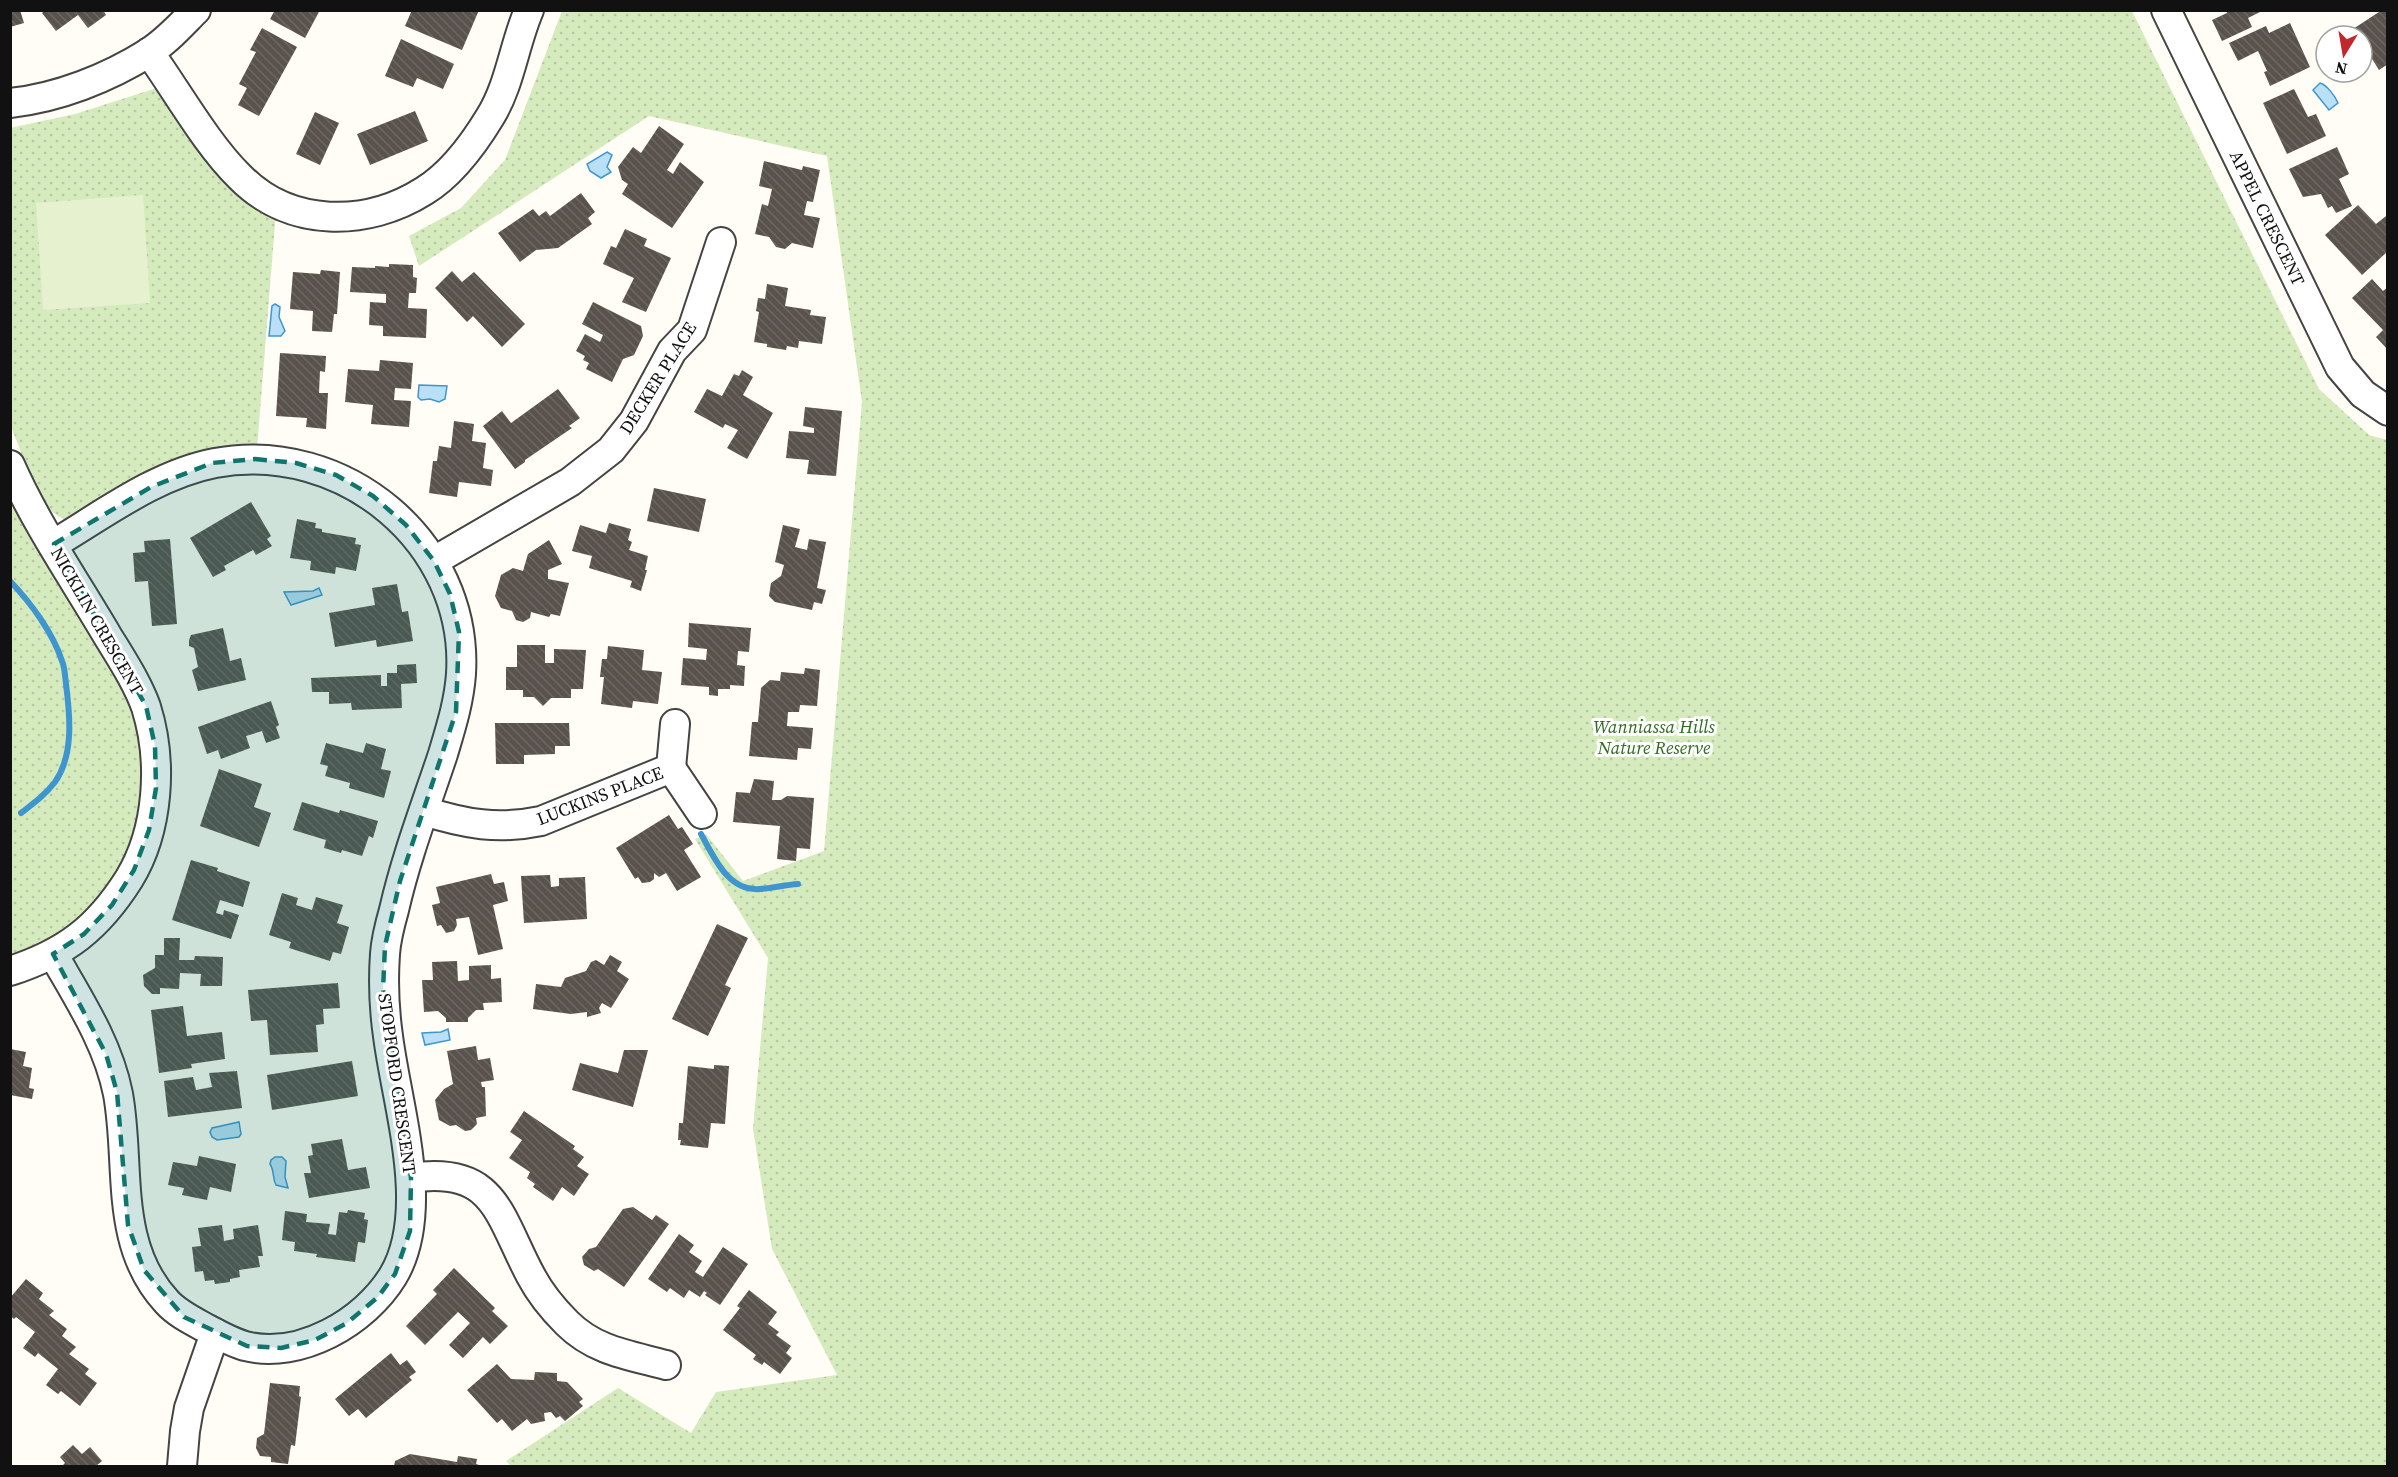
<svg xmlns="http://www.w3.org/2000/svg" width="2398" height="1477" viewBox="0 0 2398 1477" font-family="'Source Serif 4',serif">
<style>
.park{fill:url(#park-dots)}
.pitch{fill:#e6f2cf}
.water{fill:#b9e0f7;stroke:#3f96cf;stroke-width:1.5}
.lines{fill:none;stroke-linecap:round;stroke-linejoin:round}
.stream{stroke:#3f96cf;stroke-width:6}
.building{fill:url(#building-back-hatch)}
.minor-casing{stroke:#444;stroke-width:32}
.minor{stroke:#fff;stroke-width:28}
.marked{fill:#0f766e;fill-opacity:0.2;stroke:#0f766e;stroke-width:4.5;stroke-dasharray:12 8;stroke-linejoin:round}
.labels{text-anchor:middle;stroke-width:6;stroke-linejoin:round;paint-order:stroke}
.street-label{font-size:18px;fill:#111;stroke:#fff}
.park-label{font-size:18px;font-style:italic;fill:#2f6b1f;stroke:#fff}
</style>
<defs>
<pattern id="park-dots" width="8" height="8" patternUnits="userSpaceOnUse" patternTransform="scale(1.5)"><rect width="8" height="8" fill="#d5ebbd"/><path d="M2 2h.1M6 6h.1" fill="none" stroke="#b6c8a1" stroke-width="1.8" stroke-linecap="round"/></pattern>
<pattern id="building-back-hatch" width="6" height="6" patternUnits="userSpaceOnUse" patternTransform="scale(1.5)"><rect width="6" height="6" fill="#5a524d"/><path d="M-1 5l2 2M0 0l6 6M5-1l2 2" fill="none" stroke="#6d6662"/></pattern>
</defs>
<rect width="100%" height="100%" fill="#fffdf5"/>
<!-- park -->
<g class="park">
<path d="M562 11H2132L2319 389 2369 435 2387 440V1466H511L506 1461 618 1388 691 1433 716 1392 837 1375 772 1249 753 1129 768 958 695 839 706 834 743 881 824 851 862 402 827 156 649 116 419 266 409 236 461 208 505 160Z"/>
<path d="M160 87 276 211 257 449 67 520 59 517 49 509 31 477 11 427 10 128 75 114Z"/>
<path d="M10 498C34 538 57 577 80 616 99 649 125 684 136 721 149 769 144 822 119 866 94 910 58 940 10 957Z"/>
</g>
<!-- pitch -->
<path class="pitch" d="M143 195 150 303 43 310 36 203Z"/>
<!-- water -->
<g class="water">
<path d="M2320 83C2327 85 2335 96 2338 103L2329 110 2313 90Z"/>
<path d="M607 152 612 155 607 167 611 172 601 178 590 171 587 164Z"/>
<path d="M275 304 280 307 279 317 285 331 281 336H269L272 306Z"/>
<path d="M419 385 447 386 445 399 439 402 430 399 421 400 418 397Z"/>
<path d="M319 588 322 595 291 605 284 592 313 591Z"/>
<path d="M448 1029 450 1040 425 1045 422 1033 441 1032Z"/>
<path d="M239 1122 241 1134 239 1137 217 1140 212 1137 210 1132 212 1128Z"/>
<path d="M275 1157H282L286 1161 285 1177 288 1188 276 1185C272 1178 275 1172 270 1164L271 1160Z"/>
</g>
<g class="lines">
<!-- stream -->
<g class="stream">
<path d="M10 581C31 603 53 633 62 661 65 668 65 677 66 684 70 715 74 755 55 782 45 795 34 803 21 813"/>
<path d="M701 834C714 857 728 892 760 889 773 888 785 885 798 884"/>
</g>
</g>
<!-- building -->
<g class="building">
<path d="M10 10H20L24 23 10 27Z"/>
<path d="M45 10H103L106 15 88 28 78 15 56 31 42 13Z"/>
<path d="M275 10H320L305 38 270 19Z"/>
<path d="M412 10H479L462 50 405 26Z"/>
<path d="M2226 10H2264L2248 18 2252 27 2222 41 2212 20 2227 13Z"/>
<path d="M2382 10H2388V64L2379 70 2362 43V36H2358L2353 29Z"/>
<path d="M2290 23 2310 67 2270 86 2264 72 2267 71 2258 51 2238 61 2229 43 2266 26 2269 33Z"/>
<path d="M262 28 297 47 259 116 238 105 247 88 239 84 256 52 250 50Z"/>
<path d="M401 39 454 64 443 89 417 78 413 87 385 76Z"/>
<path d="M2294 89 2308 117 2316 114 2326 136 2287 154 2263 103Z"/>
<path d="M415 111 428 141 370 165 357 134Z"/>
<path d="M315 112 339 123 320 165 296 154Z"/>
<path d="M659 126 684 144 667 170 673 174 680 162 704 182 672 228 622 194 628 184 622 180 618 167 633 147 641 153Z"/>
<path d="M2337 147 2349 174 2339 179 2352 206 2336 213 2332 206 2328 208 2321 194 2303 197 2289 169Z"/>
<path d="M764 161 802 170 803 166 820 170 813 202 807 201 804 215 820 218 813 248 792 243 785 249 776 247 769 237 755 234 762 204 768 206 772 189 759 186Z"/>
<path d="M581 193 595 212 588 218 592 224 558 248 536 250 520 262 498 233 533 209 539 216 546 211 550 216Z"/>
<path d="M2358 205 2376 224 2386 216 2388 217V251L2362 275 2325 235Z"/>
<path d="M625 229 647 239 644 246 671 258 646 312 622 302 634 278 603 264 611 246 616 248Z"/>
<path d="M389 264 413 265V277L417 278 416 293H409L408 308 427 309 426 338 383 336V326L369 325 370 302 386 303V294L350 292 352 267 375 268V266L389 267Z"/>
<path d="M321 270 340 272 337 314H334L332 332 312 331 313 311 290 309 293 272 320 274Z"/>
<path d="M452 271 462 282 474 272 525 324 502 347 473 316 467 322 435 288Z"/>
<path d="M2372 279 2383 291 2388 287V350L2376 337 2383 330 2352 298Z"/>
<path d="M767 284 788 288 785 306 811 310 810 315 826 317 822 344 799 341 798 348 787 346 786 350 767 347V344L754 342 759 312 756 311 758 298 765 299Z"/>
<path d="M593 302 641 326 643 336 634 355 623 359 612 382 586 369 589 363 583 360 585 356 576 351 585 334 600 342 603 335 582 324Z"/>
<path d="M280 353 326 356 325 372 320 371 319 393H328L326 429 306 427 307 418 276 416Z"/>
<path d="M380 360 413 363 411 389 395 388 394 400 411 401 409 427 371 424 373 405 345 402 348 369 379 371Z"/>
<path d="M742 370 753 377 743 395 773 413 747 459 727 448 738 430 725 424 723 428 694 412 707 389 722 396 734 374 739 376Z"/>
<path d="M558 389 580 418 569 426 572 428 525 460V462L515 469 483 426 502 411 511 423Z"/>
<path d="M805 407 842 411 836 476 807 474 809 460 786 458 789 431 814 433V428L803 426Z"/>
<path d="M454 421 474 424 472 441 486 443 483 468 493 470 491 486 459 482 457 497 429 493 433 461H437L439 446 451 448Z"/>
<path d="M654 488 706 499 699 532 647 521Z"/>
<path d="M251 502 271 536 267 539 272 546 256 555 253 550 224 566 226 570 213 577 190 538Z"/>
<path d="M297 519 316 523 315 528 322 529V532L356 538 355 544 361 545 356 571 336 567 335 574 310 570 311 561 290 558Z"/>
<path d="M609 523 631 529 628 540 632 542 629 550 648 556 645 570H647L641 591 630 587 632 581 589 568 592 556 572 551 580 525 606 533Z"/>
<path d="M783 525 800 529 795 547 807 550 809 539 826 542 817 588 826 590 822 604 814 602 812 610 775 602 769 596 771 583 781 576 784 565 775 562Z"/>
<path d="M170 539 177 624 152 626 148 581 135 582 133 553 145 552 144 541Z"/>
<path d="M549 540 562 564 548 570V579L569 583 560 616 551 614 549 617 531 612 530 618 523 622 516 620 512 611 501 608 495 596 501 575 513 568 523 571 528 554Z"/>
<path d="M397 584 402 612 408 611 413 641 377 647 376 640 335 647 329 613 375 605 372 588Z"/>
<path d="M689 623 751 628 749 652 738 651 737 665 745 666 744 686 730 685V689H718V696L709 695V687L681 685 683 658 706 660 707 649 688 647Z"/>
<path d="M223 628 230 661 241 658 246 680 198 691 192 670 198 667 194 648 189 646V640L191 635Z"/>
<path d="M517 645H545V663H554V649L586 650 583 689H571V698H551L543 706 534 697H523V690H506V667H517Z"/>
<path d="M608 646 644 650 642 670 662 672 658 704 633 701 632 708 601 704 604 677H600L602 659H607Z"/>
<path d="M416 664 417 683 401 684 402 708 352 710 351 703 329 704V692H312L311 678 381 675V686H387V673H397V665Z"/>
<path d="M805 668 820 670 817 706 800 705 799 712H788L787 726 813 728 811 749 798 748 797 760 749 756 752 722H758L761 688 770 680 780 681 781 672 804 674Z"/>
<path d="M271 701 279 725 276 727 280 738 266 743 262 731 246 736 250 748 221 759 218 750 207 754 198 727Z"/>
<path d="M495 723H569L570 746H555V754L524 755V764H496Z"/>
<path d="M326 743 363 753 366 743 386 749 381 769 391 771 384 798 349 788 350 783 325 776 328 766 320 764Z"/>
<path d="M219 769 262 784 254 807 271 813 259 847 200 826Z"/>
<path d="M754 779 774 781 772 800H781L787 796 814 798 810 849 797 848 796 861 777 859 780 826 733 822 736 792 750 793Z"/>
<path d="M302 802 339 813 340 810 378 821 373 838 369 836 362 856 342 850 341 853 324 848 326 840 293 830Z"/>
<path d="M669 815 678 829 682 827 693 844 684 850 701 877 677 891 666 873 659 877 654 873V879L650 882 642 883 638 877 635 879 616 848Z"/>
<path d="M191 860 218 868 217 871 250 882 243 907 220 900 216 913 223 915 224 910 239 915 231 939 172 920Z"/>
<path d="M491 874 494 884 504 882 508 901 493 905 503 949 478 955 469 917 456 919 457 925 454 931 446 933 441 925 437 926 432 905 440 903 436 887Z"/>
<path d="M550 875 551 887 559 886V878L585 877 587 919 524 923 521 876Z"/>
<path d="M282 893 298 898 296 905 312 910 316 897 343 905 337 923 349 927 341 954 333 952 330 961 289 948 291 942 269 935Z"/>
<path d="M717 924 748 938 725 985 731 988 708 1036 672 1019Z"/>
<path d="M164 938H180L179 960H194L195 956 223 957 222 986H200L201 974 180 973 179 989 160 988V994H152L144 986 143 975 155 968V955H164Z"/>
<path d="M610 955 622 962 617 971 629 979 611 1008 602 1003 599 1008 601 1013 587 1017V1012L571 1014 533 1009 536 984 561 987 565 978 586 971 591 962 596 960 604 965Z"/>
<path d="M457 961 458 981 469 980V966L491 965V979L501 978 502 1002 483 1003 484 1010H476L468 1018V1022H446V1018L438 1011 424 1012 422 980H433L432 962Z"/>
<path d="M338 983 340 1008 323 1009 324 1024 316 1025 318 1052 270 1055 267 1020 251 1021 248 990Z"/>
<path d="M183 1006 187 1036 222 1032 225 1059 191 1064 192 1068 159 1073 151 1010Z"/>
<path d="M476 1046 478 1060 490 1058 494 1080 481 1082 482 1087H485L486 1116 476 1118 477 1124 471 1130 465 1131 456 1125 450 1126 439 1120 435 1100 444 1089 453 1084 447 1051Z"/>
<path d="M10 1049 26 1052 23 1066 32 1068 29 1088 34 1089 32 1099 10 1095Z"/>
<path d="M624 1050H648L633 1107 572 1090 580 1063 618 1073Z"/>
<path d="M352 1061 358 1096 272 1110 267 1075Z"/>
<path d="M714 1065 729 1066 725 1124 711 1123 708 1148 680 1145 681 1140H678L679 1123H683L688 1066 714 1069Z"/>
<path d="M237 1071 242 1108 168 1117 164 1081 193 1077 196 1090 212 1087 209 1073Z"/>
<path d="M524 1111 575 1146 573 1149 584 1157 577 1166 589 1174 574 1196 562 1187 553 1201 533 1187 535 1184 527 1178 530 1172 509 1158 522 1140 510 1132Z"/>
<path d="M342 1139 348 1170 366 1167 370 1188 309 1198 304 1173H311L308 1156 313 1155 311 1144Z"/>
<path d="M199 1156 236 1164 231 1192 210 1187 207 1200 182 1195 184 1188 168 1185 173 1162 197 1166Z"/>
<path d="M633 1207 652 1220 656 1215 669 1224 624 1287 598 1269 594 1271 584 1265 582 1257 589 1249 596 1247 623 1209Z"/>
<path d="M348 1210 365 1213 364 1219 368 1220 365 1243 358 1242 355 1262 316 1257 317 1254 294 1251 295 1242 282 1240 285 1211 307 1214 306 1222 330 1224 328 1234 336 1235 339 1212 347 1213Z"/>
<path d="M222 1225 224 1241 234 1239 233 1229 258 1225 263 1256H258L260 1267 239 1270 240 1277 230 1279V1282L215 1284 214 1280 205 1281 203 1271 195 1272 192 1247 201 1246 198 1228Z"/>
<path d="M679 1234 694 1245 689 1252 702 1261 695 1272 703 1277 723 1247 748 1264 720 1305 705 1295 707 1293 704 1291 700 1297 689 1290 684 1298 670 1288 667 1292 648 1279Z"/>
<path d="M454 1268 495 1308 492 1311 508 1326 490 1344 483 1337 463 1358 449 1345 470 1323 458 1312 425 1345 406 1326 437 1294 433 1290Z"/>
<path d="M26 1279 43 1293 39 1299 54 1311 49 1315 67 1329 62 1336 76 1347 69 1354 89 1369 85 1374 97 1383 80 1406 61 1391 58 1394 46 1385 58 1369 38 1353 35 1357 23 1348 35 1332 16 1317 14 1319 10 1316V1298Z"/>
<path d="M749 1290 777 1312 768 1324 779 1332 776 1335 791 1346 786 1353 792 1358 780 1374 764 1362 762 1365 753 1359 756 1355 723 1330 740 1308 737 1306Z"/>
<path d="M391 1353 400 1365 407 1360 416 1372 409 1377 412 1380 366 1418 358 1409 349 1416 335 1399Z"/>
<path d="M497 1364 511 1379 534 1380 535 1372 557 1373V1381L567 1382 583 1399 579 1402 583 1406 565 1421 560 1416 556 1418 551 1412 544 1413 545 1421 531 1424 527 1419 512 1431 502 1419 497 1423 467 1390Z"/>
<path d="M270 1383 300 1386 299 1396 301 1397 295 1446 291 1445 288 1464 271 1462V1457L260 1456 256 1448 257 1438 264 1434Z"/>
<path d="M73 1445 82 1454 90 1447 102 1461 96 1466H62L65 1463 60 1457Z"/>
<path d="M410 1454 457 1462 458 1456 477 1459 476 1464 482 1466H394L395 1461Z"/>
</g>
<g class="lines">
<defs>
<g id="minor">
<path d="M2166 10 2340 367 2363 394 2388 411"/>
<path d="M149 52C177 91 207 145 240 177 290 228 367 227 424 191 452 174 473 145 490 117 510 85 514 45 529 10"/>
<path d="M10 103C58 98 108 78 148 53 166 42 181 25 196 10"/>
<path d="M10 465C36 524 74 579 107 635 121 658 137 682 146 707 163 761 159 830 129 879 98 928 66 953 10 971"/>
<path d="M434 561 570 482 611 450 634 421 672 351 692 330 721 242"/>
<path d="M671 768 702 814"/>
<path d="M424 811C465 824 498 830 541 821L671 768 675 724"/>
<path d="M53 954C78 998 108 1043 118 1094 131 1165 113 1244 167 1302 177 1313 191 1320 204 1327 217 1334 231 1342 245 1346 300 1360 365 1322 393 1276 432 1211 397 1107 388 1036 384 1008 383 982 385 954 386 939 390 924 394 910 406 857 426 805 443 754 451 727 459 702 461 674 469 542 343 439 215 463 157 474 104 514 54 544"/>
<path d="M411 1178C496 1165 499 1217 531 1276 540 1293 553 1309 567 1323 595 1351 629 1355 666 1365"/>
<path d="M182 1466 185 1431 189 1408 215 1333"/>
</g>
</defs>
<!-- minor casing -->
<use href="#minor" class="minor-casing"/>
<!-- minor -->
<use href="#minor" class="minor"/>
</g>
<!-- marked area -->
<path class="marked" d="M255 459 296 463 336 475 373 496 406 525 434 561 450 594 459 632 456 712 400 881 385 946 383 990 411 1178 410 1231 395 1274 378 1297 347 1323 315 1340 281 1348 247 1346 184 1317 144 1270 128 1225 117 1092 106 1054 53 954 84 934 112 905 134 870 149 830 156 788 155 746 146 706 54 544 151 487 212 463Z"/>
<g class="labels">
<!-- street labels -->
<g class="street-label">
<text transform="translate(2267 218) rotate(64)" y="6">APPEL CRESCENT</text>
<text transform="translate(658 378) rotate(-58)" y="6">DECKER PLACE</text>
<text transform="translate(97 621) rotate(60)" y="6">NICKLIN CRESCENT</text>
<text transform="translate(600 796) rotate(-21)" y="6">LUCKINS PLACE</text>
<text transform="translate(397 1084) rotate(82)" y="6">STOPFORD CRESCENT</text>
</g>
<!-- park labels -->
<g class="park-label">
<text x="1654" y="733">Wanniassa Hills<tspan x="1654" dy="21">Nature Reserve</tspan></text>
</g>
</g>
<!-- border -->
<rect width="2398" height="1477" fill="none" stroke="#111111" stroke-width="24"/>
<!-- north arrow -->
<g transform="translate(2344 54) rotate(191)"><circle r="28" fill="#ffffff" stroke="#a0a0a0" stroke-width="1.5"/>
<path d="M0-4.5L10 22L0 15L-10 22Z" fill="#c4262e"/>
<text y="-9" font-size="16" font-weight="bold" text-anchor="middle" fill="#111111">N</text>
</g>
</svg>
